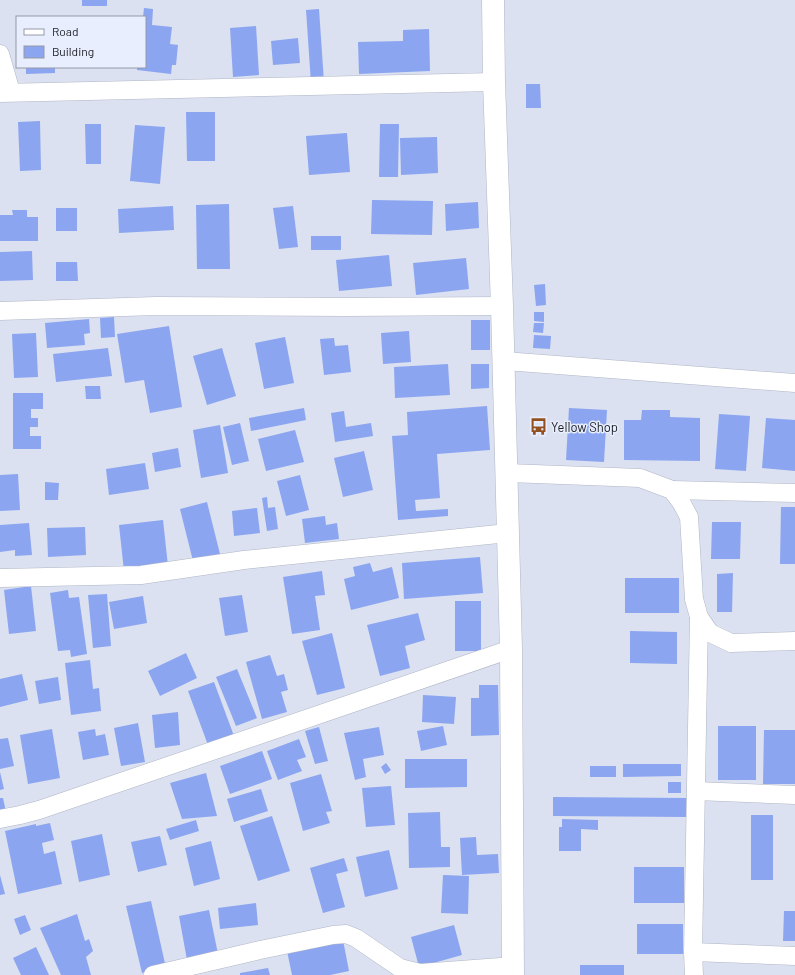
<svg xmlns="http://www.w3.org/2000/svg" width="795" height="975" viewBox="0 0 795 975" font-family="Barlow,sans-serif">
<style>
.building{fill:#8ba5f0}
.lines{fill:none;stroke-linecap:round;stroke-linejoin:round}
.minor-casing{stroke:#b0b6c5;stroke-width:19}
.tertiary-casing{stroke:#b0b6c5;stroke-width:23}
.minor{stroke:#fff;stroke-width:18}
.tertiary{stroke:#fff;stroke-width:22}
.labels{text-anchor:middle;stroke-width:3;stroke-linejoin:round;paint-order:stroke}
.poi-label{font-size:13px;fill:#1b1d23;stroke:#e8eefe;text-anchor:start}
</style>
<rect width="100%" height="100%" fill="#dbe1f0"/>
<!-- building -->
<g class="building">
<rect x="82" y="0" width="25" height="6"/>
<path d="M144 8 153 9 152 25 172 27 170 44 178 45 176 65H172L171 74 137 70V67H145V17H143Z"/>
<path d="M319 9 324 82 311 83 306 10Z"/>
<path d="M256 26 259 75 233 77 230 28Z"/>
<path d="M429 29 430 71 359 74 358 42 403 41V30Z"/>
<path d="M298 38 300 63 273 65 271 41Z"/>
<path d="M26 67H55V73L26 74Z"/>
<path d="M526 84H540L541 108H526Z"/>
<path d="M186 112H215V161H187Z"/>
<path d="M40 121 41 170 20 171 18 122Z"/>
<path d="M85 124H101V164H86Z"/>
<path d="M380 124H399L398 177H379Z"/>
<path d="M135 125 165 127 160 184 130 181Z"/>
<path d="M347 133 350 172 309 175 306 136Z"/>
<path d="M437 137 438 173 401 175 400 138Z"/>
<path d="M372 200 433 201 432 235 371 234Z"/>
<path d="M478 202 479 228 446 231 445 204Z"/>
<path d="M229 204 230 269H197L196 205Z"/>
<path d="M173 206 174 230 119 233 118 209Z"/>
<path d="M293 206 298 247 279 249 273 208Z"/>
<rect x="56" y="208" width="21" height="23"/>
<path d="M12 210H27V217H38V241H0V215H13Z"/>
<rect x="311" y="236" width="30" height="14"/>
<path d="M32 251 33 280 0 281V252Z"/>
<path d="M389 255 392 286 339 291 336 260Z"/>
<path d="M466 258 469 289 416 295 413 263Z"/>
<path d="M56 262H77L78 281H56Z"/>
<path d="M545 284 546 305 536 306 534 285Z"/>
<path d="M534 312H544V322L534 321Z"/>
<path d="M114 317 115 337 101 338 100 318Z"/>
<path d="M89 319 90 333 84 334 85 345 47 348 45 323Z"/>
<rect x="471" y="320" width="19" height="30"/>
<path d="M534 323H544L543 333 533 332Z"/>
<path d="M169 326 182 407 150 413 144 380 125 383 117 334Z"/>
<path d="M409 331 411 362 383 364 381 333Z"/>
<path d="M36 333 38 377 14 378 12 334Z"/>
<path d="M534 335 551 336 550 349 533 348Z"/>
<path d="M285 337 294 383 264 389 255 343Z"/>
<path d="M334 338 335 346 348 345 351 372 324 375 320 339Z"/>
<path d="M108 348 112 376 56 382 53 354Z"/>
<path d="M222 348 236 396 207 405 193 356Z"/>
<path d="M448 364 450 395 395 398 394 367Z"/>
<path d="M471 364H489V388L471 389Z"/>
<path d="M85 386H100L101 399H86Z"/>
<path d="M13 393H43V409H31V418H38V427H30V436H41V449H13Z"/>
<path d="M487 406 490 450 437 454 440 498 415 500 416 511 448 509V516L398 520 392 436 408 435 407 412Z"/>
<path d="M304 408 306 420 251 431 249 418Z"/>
<path d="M569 408 607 410 604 462 566 460Z"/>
<path d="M642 410H670V417L700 418V461L624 460V420H641Z"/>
<path d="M344 411 346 427 371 423 373 436 335 442 331 413Z"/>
<path d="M719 414 750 416 746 471 715 469Z"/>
<path d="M766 418 795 420V471L762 468Z"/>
<path d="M240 423 249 461 232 465 223 427Z"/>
<path d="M220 425 228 473 201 478 193 430Z"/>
<path d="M295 430 304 462 266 471 258 439Z"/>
<path d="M178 448 181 467 155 472 152 453Z"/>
<path d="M364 451 373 490 343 497 334 458Z"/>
<path d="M145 463 149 489 109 495 106 469Z"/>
<path d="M18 474 20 510 0 511V475Z"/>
<path d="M300 475 309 510 286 516 277 481Z"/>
<path d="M45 482 59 483 58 500H45Z"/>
<path d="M267 497 268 508 275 507 278 529 267 531 262 498Z"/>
<path d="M207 502 220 554 193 561 180 509Z"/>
<path d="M781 507H795V564H780Z"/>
<path d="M257 508 260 533 234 536 232 511Z"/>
<path d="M325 516 326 525 337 523 339 539 305 543 302 519Z"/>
<path d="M163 520 168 566 124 571 119 525Z"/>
<path d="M712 522H741L740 559H711Z"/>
<path d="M29 523 32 555 15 556V550L0 552V525Z"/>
<path d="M85 527 86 555 48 557 47 528Z"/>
<path d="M480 557 483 593 404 599 402 563Z"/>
<path d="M370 563 373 572 392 567 399 598 351 610 344 579 355 576 353 567Z"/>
<path d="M322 571 325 595 315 596 320 630 292 634 283 577Z"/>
<path d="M733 573 732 612H717V574Z"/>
<rect x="625" y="578" width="54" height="35"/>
<path d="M31 586 36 631 9 634 4 590Z"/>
<path d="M68 590 69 598 79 597 87 654 71 657 70 650 58 651 50 593Z"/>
<path d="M107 594 111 646 93 648 88 595Z"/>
<path d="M242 595 248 632 225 636 219 598Z"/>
<path d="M143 596 147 623 114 629 109 602Z"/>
<rect x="455" y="601" width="26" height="50"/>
<path d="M418 613 425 640 405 646 410 668 380 676 367 625Z"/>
<path d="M630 631 677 632V664L630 663Z"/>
<path d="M332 633 345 688 317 695 302 641Z"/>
<path d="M186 653 197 678 160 696 148 671Z"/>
<path d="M270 655 277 676 284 674 288 690 281 692 287 712 262 719 246 662Z"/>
<path d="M90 660 93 689 99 688 101 711 71 715 65 663Z"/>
<path d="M237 669 257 718 236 726 216 677Z"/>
<path d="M22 674 28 700 0 707V679Z"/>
<path d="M58 677 61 700 39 704 35 681Z"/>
<path d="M214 682 234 736 208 745 188 691Z"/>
<path d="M479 685H498L499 735 471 736V698H479Z"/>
<path d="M423 695 456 697 454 724 422 722Z"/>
<path d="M178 712 180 745 155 748 152 715Z"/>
<path d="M138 723 145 762 121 766 114 728Z"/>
<path d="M443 726 447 745 421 751 417 731Z"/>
<rect x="718" y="726" width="38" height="54"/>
<path d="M319 727 328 761 315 764 305 731Z"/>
<path d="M379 727 384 755 363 759 366 777 355 780 344 733Z"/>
<path d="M52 729 60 778 28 784 20 735Z"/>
<path d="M95 729 96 736 105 734 109 755 83 760 78 732Z"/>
<path d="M764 730H795V784H763Z"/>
<path d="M8 738 14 766 0 769V739Z"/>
<path d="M299 739 306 757 297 760 302 771 278 780 267 751Z"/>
<path d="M262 751 272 779 230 794 220 766Z"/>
<path d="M405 759H467V787L405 788Z"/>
<path d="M386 763 391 770 385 774 381 767Z"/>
<path d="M623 764H681V776L623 777Z"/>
<rect x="590" y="766" width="26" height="11"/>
<path d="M0 772 4 789 0 790Z"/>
<path d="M206 773 217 816 182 819 170 783Z"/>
<path d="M321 774 332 811 326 812 330 823 303 831 290 783Z"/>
<rect x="668" y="782" width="13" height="11"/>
<path d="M391 786 395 825 366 827 362 788Z"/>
<path d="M261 789 268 811 234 822 227 799Z"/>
<path d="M553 797 687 798V817L553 816Z"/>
<path d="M0 798H3L6 812 0 813Z"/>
<path d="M440 812 441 847H450V867L409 868 408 813Z"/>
<rect x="751" y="815" width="22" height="65"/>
<path d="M272 816 290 871 258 881 240 826Z"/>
<path d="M562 819 598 820V830L581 829V851H559V827H562Z"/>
<path d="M196 820 199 831 170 840 166 829Z"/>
<path d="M50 823 54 840 42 843 44 854 55 851 62 884 18 894 5 831 36 824V826Z"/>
<path d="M102 834 110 875 79 882 71 841Z"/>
<path d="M160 836 167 865 138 872 131 842Z"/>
<path d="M476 837 477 855 498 854 499 873 462 875 460 838Z"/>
<path d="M211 841 220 879 194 886 185 848Z"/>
<path d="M389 850 398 889 365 897 356 857Z"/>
<path d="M344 858 348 871 336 874 345 907 323 913 310 868Z"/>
<rect x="634" y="867" width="50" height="36"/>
<path d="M0 875 5 894 0 895Z"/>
<path d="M443 875 469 876 468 914 441 913Z"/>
<path d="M151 901 166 968 142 973 126 906Z"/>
<path d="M256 903 258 925 220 929 218 908Z"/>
<path d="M209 910 218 954 187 960 179 916Z"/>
<path d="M784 911H795V941H783Z"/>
<path d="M77 914 85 941 89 939 93 951 86 957 91 975H61L40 928Z"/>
<path d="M25 915 31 930 20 935 14 919Z"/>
<rect x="637" y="924" width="46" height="30"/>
<path d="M454 925 462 955 419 967 411 937Z"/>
<path d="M343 940 349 971 330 975H292L287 951Z"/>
<path d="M36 947 49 975H21L13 958Z"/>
<rect x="580" y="965" width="44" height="10"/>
<path d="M268 968 270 975H240V973Z"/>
</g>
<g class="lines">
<defs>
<g id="minor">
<path d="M0 54 11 92"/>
<path d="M0 93 494 82"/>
<path d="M0 311 156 306 346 307 502 306"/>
<path d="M504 361 795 383"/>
<path d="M507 473 640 478 672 490 681 502 689 517 694 599 699 617 710 633 731 643 795 641"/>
<path d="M672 490 795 493"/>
<path d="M0 578 141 575 244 560 508 533"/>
<path d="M696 791 795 795"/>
<path d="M0 819 20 815 39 810 511 649"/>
<path d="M693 952 795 956"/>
<path d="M153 975 260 950 333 935 346 934 356 938 400 968 420 973 513 966"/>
<path d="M694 975 693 952 699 617"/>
</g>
<path id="tertiary" d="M493 0 494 82 502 306 511 649 513 975"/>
</defs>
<!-- minor casing -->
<use href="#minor" class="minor-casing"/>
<!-- tertiary casing -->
<use href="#tertiary" class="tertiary-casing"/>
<!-- minor -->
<use href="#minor" class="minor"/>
<!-- tertiary -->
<use href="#tertiary" class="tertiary"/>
</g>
<!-- icons -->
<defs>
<symbol id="bus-bare" viewBox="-9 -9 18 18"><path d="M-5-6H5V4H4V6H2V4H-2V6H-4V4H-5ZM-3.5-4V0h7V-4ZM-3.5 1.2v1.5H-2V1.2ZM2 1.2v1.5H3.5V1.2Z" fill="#935120" stroke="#e8eefe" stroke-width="2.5" paint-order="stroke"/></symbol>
</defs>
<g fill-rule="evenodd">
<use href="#bus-bare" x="526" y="414" width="25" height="25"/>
</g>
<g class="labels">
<!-- poi labels -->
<g class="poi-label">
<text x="551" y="432">Yellow Shop</text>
</g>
</g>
<!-- legend -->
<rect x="16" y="16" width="130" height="52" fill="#e8eefe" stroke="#969aa6"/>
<rect x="24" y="29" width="20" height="6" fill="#ffffff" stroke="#969aa6"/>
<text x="52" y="36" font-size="12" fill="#1b1d23">Road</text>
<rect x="24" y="46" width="20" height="12" fill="#8ba5f0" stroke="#969aa6"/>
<text x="52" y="56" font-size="12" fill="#1b1d23">Building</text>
</svg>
